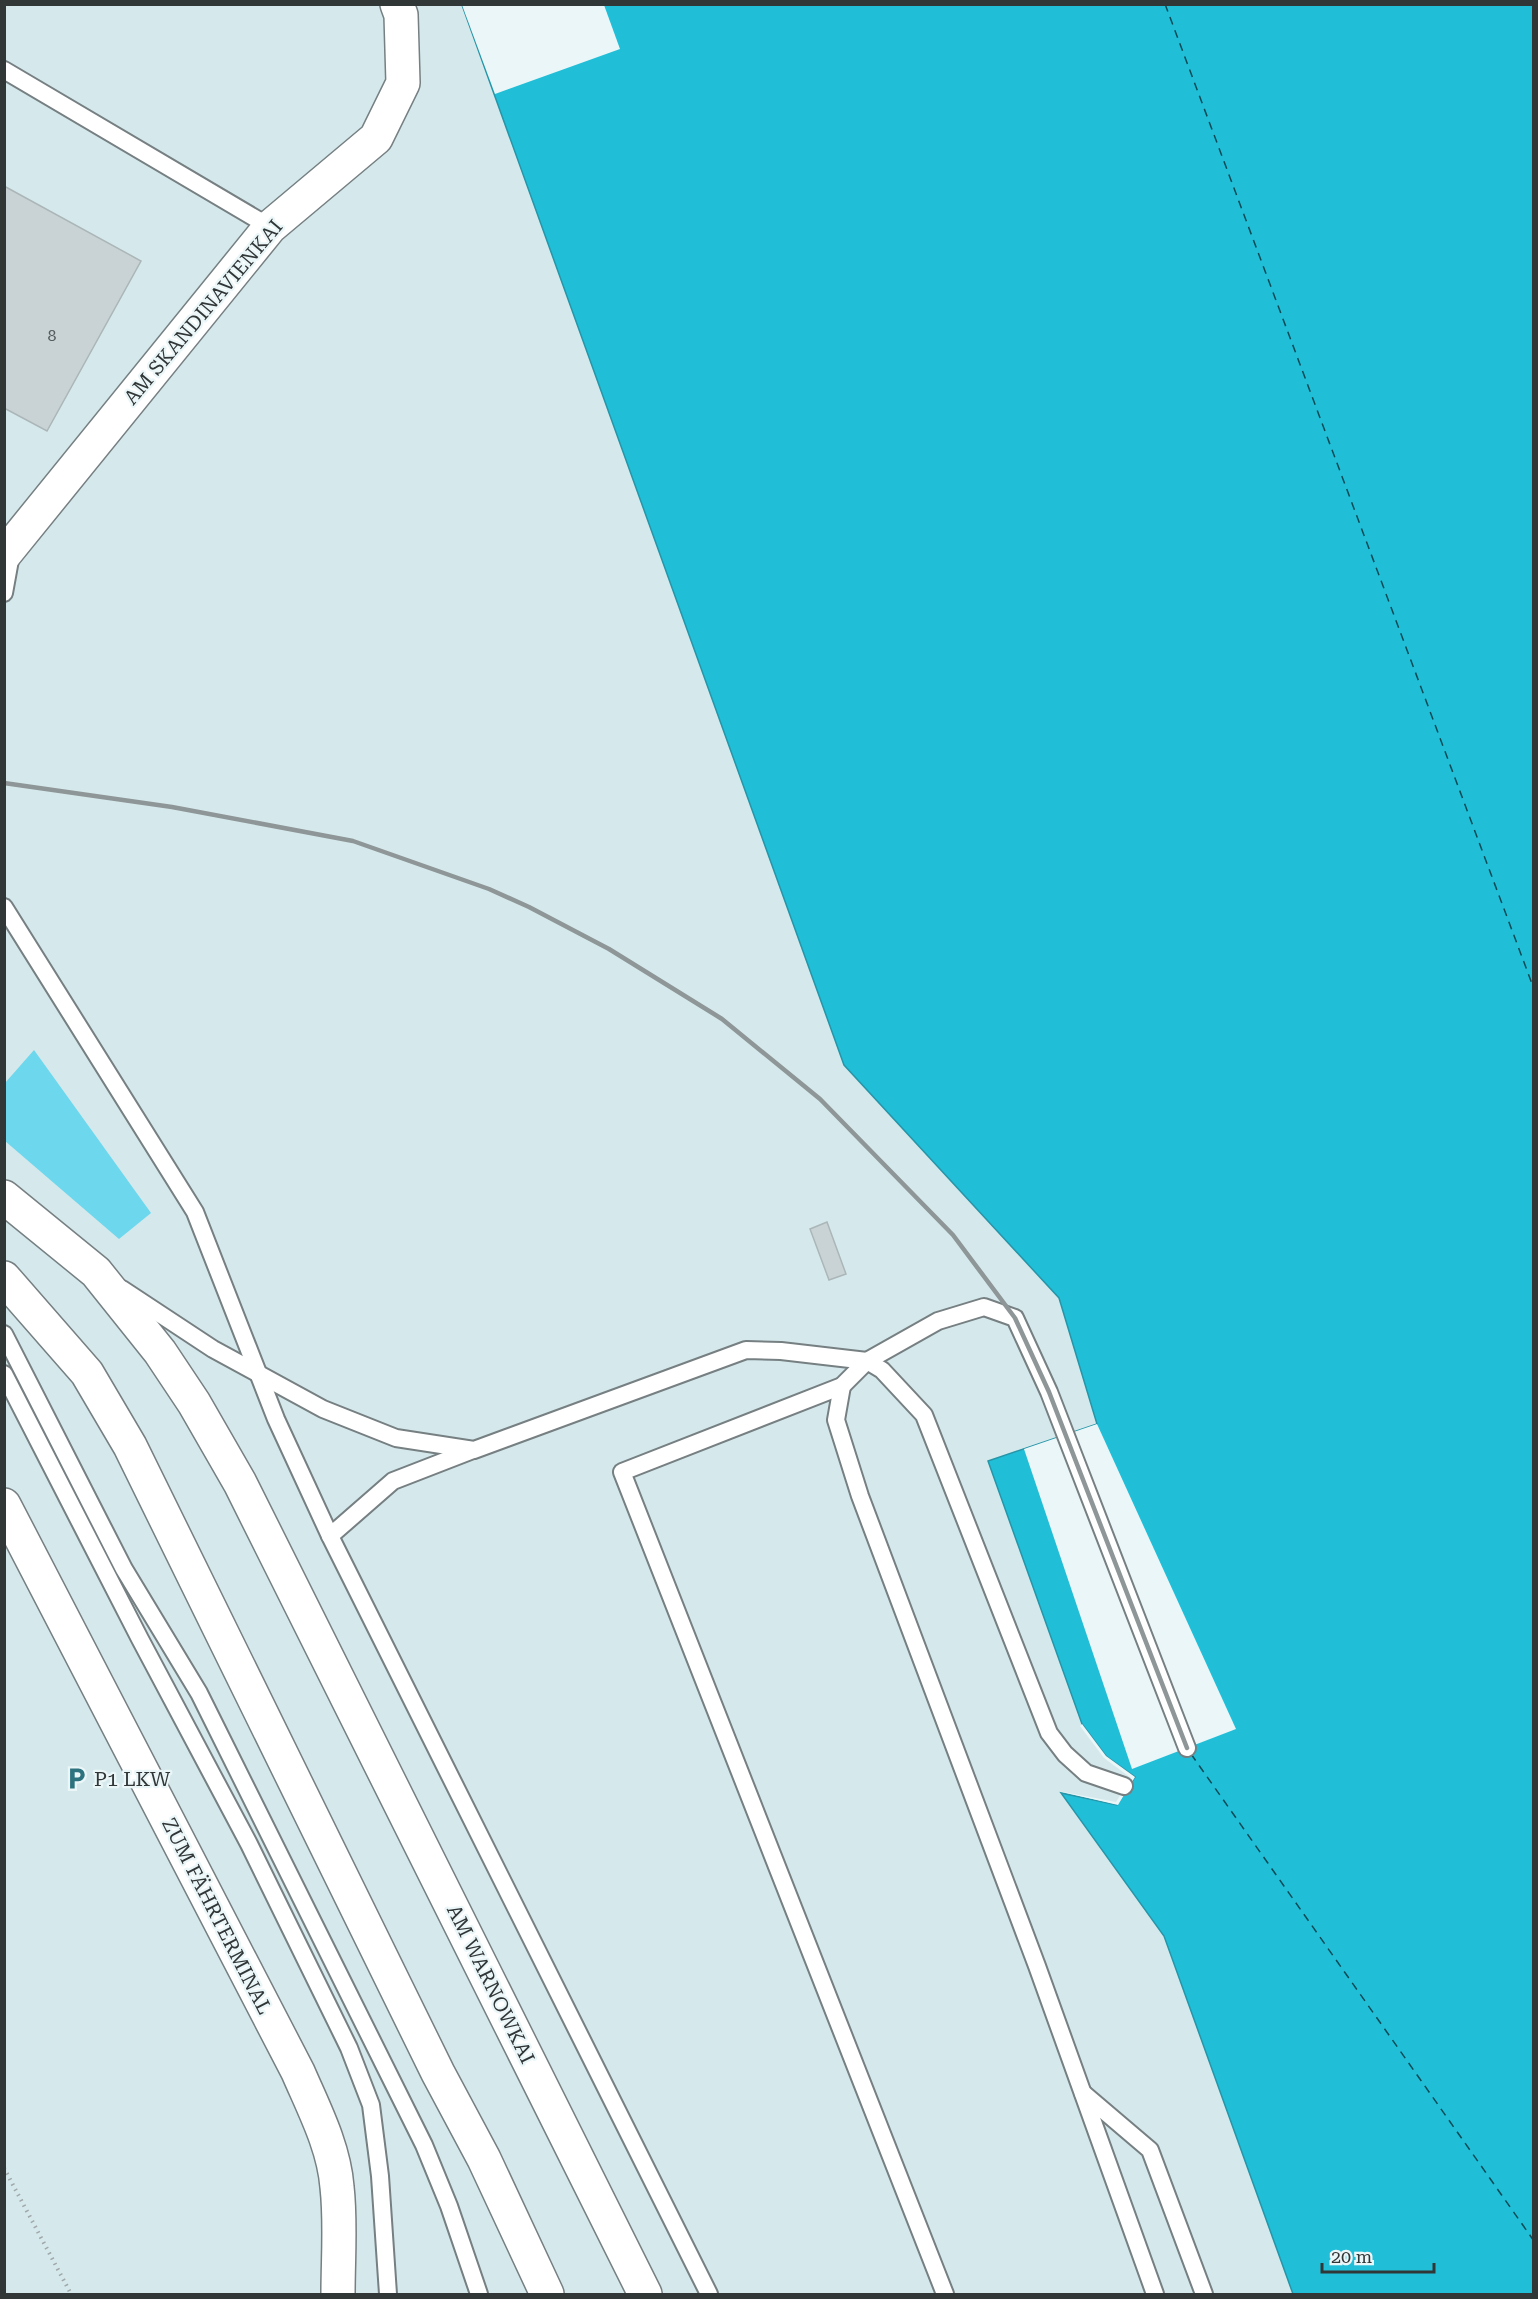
<svg xmlns="http://www.w3.org/2000/svg" width="1538" height="2299" viewBox="0 0 1538 2299" font-family="'Roboto Serif',serif">
<style>
.built{fill:#d5e9ec}
.green{fill:#6cd7ed}
.water{fill:#21bed8;stroke:#2695a8;stroke-width:1.5}
.pier{fill:#ebf6f8}
.lines{fill:none;stroke-linecap:round;stroke-linejoin:round}
.ferry{stroke:#0c4b56;stroke-width:1.5;stroke-dasharray:8 6;stroke-linecap:butt}
.building{fill:#c9d3d6;stroke:#abb6b8;stroke-width:1.5}
.lane-casing{stroke:#767f82;stroke-width:20}
.street-casing{stroke:#767f82;stroke-width:36}
.secondary-casing{stroke:#767f82;stroke-width:36}
.path{stroke:#a0a8aa;stroke-width:4;stroke-dasharray:1.5 4.5;stroke-linecap:butt}
.lane{stroke:#fff;stroke-width:16}
.street{stroke:#fff;stroke-width:33}
.secondary{stroke:#fff;stroke-width:33}
.rail{stroke:#8e9697;stroke-width:4.5}
.labels{text-anchor:middle;stroke-width:4.5;stroke-linejoin:round;paint-order:stroke}
.number-label{font-size:16px;fill:#575d5f}
.street-label{font-size:20px;fill:#313637;stroke:#ebf6f8}
.poi-label{font-size:20px;fill:#313637;stroke:#ebf6f8;text-anchor:start}
</style>
<rect width="100%" height="100%" fill="#ebf6f8"/>
<!-- built -->
<path class="built" d="M5 5H604L844 1065 1059 1298 1097 1424 1135 1777 1118 1805 1061 1794 1164 1936 1293 2294H5Z"/>
<!-- green -->
<path class="green" d="M34 1050 151 1213 119 1239 5 1141V1083Z"/>
<!-- water -->
<path class="water" d="M462 5H1533V2294H1293L1164 1936 1061 1793 1117 1805 1135 1777 1106 1756 1082 1724 988 1461 1097 1424 1059 1298 844 1065Z"/>
<!-- pier -->
<g class="pier">
<path d="M462 5H604L620 49 495 94Z"/>
<path d="M1097 1424 1236 1729 1132 1769 1024 1449Z"/>
<path d="M1082 1724 1106 1756 1135 1777 1118 1805 1058 1791 1116 1802 1131 1778 1104 1758 1080 1726Z"/>
</g>
<g class="lines">
<!-- ferry -->
<g class="ferry">
<path d="M1165 4 1534 989"/>
<path d="M1191 1754 1534 2241"/>
</g>
</g>
<!-- building -->
<g class="building">
<path d="M4 186 141 261 47 431 4 408Z"/>
<path d="M827 1222 846 1274 829 1280 810 1229Z"/>
</g>
<g class="lines">
<defs>
<g id="lane">
<path d="M4 70 270 227"/>
<path d="M4 593 12 549"/>
<path d="M4 907 195 1212 276 1419 330 1536 709 2294"/>
<path d="M122 1289 213 1349 323 1409 396 1438 474 1450 746 1350 781 1351 867 1361 882 1370 924 1415 1049 1733 1065 1754 1086 1773 1124 1786"/>
<path d="M4 1334 124 1569 199 1693 424 2145 449 2206 479 2294"/>
<path d="M4 1374 140 1639 249 1844 349 2048 371 2105 380 2176 388 2294"/>
<path d="M842 1386 836 1420 860 1496 1037 1966 1155 2294"/>
<path d="M330 1536 393 1481 473 1450"/>
<path d="M1083 2093 1150 2150 1204 2294"/>
<path d="M945 2294 622 1472 842 1386 867 1361 938 1321 984 1307 1015 1318 1049 1392 1187 1748"/>
</g>
<g id="street">
<path d="M4 555 270 227 376 138 403 83 401 15 397 4"/>
<path d="M4 1505 298 2072C314 2109 334 2147 337 2187 341 2222 338 2259 338 2294"/>
</g>
<g id="secondary">
<path d="M4 1197 96 1272 160 1352 194 1403 240 1483 645 2294"/>
<path d="M4 1278 87 1373 130 1446 438 2073 484 2159 547 2294"/>
</g>
</defs>
<!-- lane casing -->
<use href="#lane" class="lane-casing"/>
<!-- street casing -->
<use href="#street" class="street-casing"/>
<!-- secondary casing -->
<use href="#secondary" class="secondary-casing"/>
<!-- path -->
<path class="path" d="M4 2168 71 2294"/>
<!-- lane -->
<use href="#lane" class="lane"/>
<!-- street -->
<use href="#street" class="street"/>
<!-- secondary -->
<use href="#secondary" class="secondary"/>
<!-- rail -->
<path class="rail" d="M4 783 172 807 353 841 489 889 529 907 609 949 722 1019 820 1099 953 1235 1015 1318 1049 1392 1187 1748"/>
</g>
<!-- icons -->
<defs>
<symbol id="parking-bare" viewBox="-9 -9 18 18"><path d="M-3.5-5.5H1a3.5 3.5 0 0 1 0 7H-1V5.5H-3.5ZM-1-3.4V-.6H.8a1.4 1.4 0 0 0 0-2.8Z" fill="#2c727f" stroke="#ebf6f8" stroke-width="2.5" paint-order="stroke"/></symbol>
</defs>
<g fill-rule="evenodd">
<use href="#parking-bare" x="60" y="1762" width="33" height="33"/>
</g>
<g class="labels">
<!-- number labels -->
<g class="number-label">
<text x="52" y="341">8</text>
</g>
<!-- street labels -->
<g class="street-label">
<text transform="translate(203 312) rotate(-50)" y="7">AM SKANDINAVIENKAI</text>
<text transform="translate(217 1916) rotate(63)" y="7">ZUM FÄHRTERMINAL</text>
<text transform="translate(491 1984) rotate(64)" y="7">AM WARNOWKAI</text>
</g>
<!-- poi labels -->
<g class="poi-label">
<text x="94" y="1786">P1 LKW</text>
</g>
</g>
<!-- border -->
<rect width="1538" height="2299" fill="none" stroke="#313637" stroke-width="12"/>
<!-- scale -->
<path d="M1322 2263v9h112v-9" fill="none" stroke="#313637" stroke-width="3"/>
<text x="1331" y="2263" font-size="18" fill="#313637" stroke="#ebf6f8" stroke-width="4.5" paint-order="stroke">20 m</text>
</svg>
